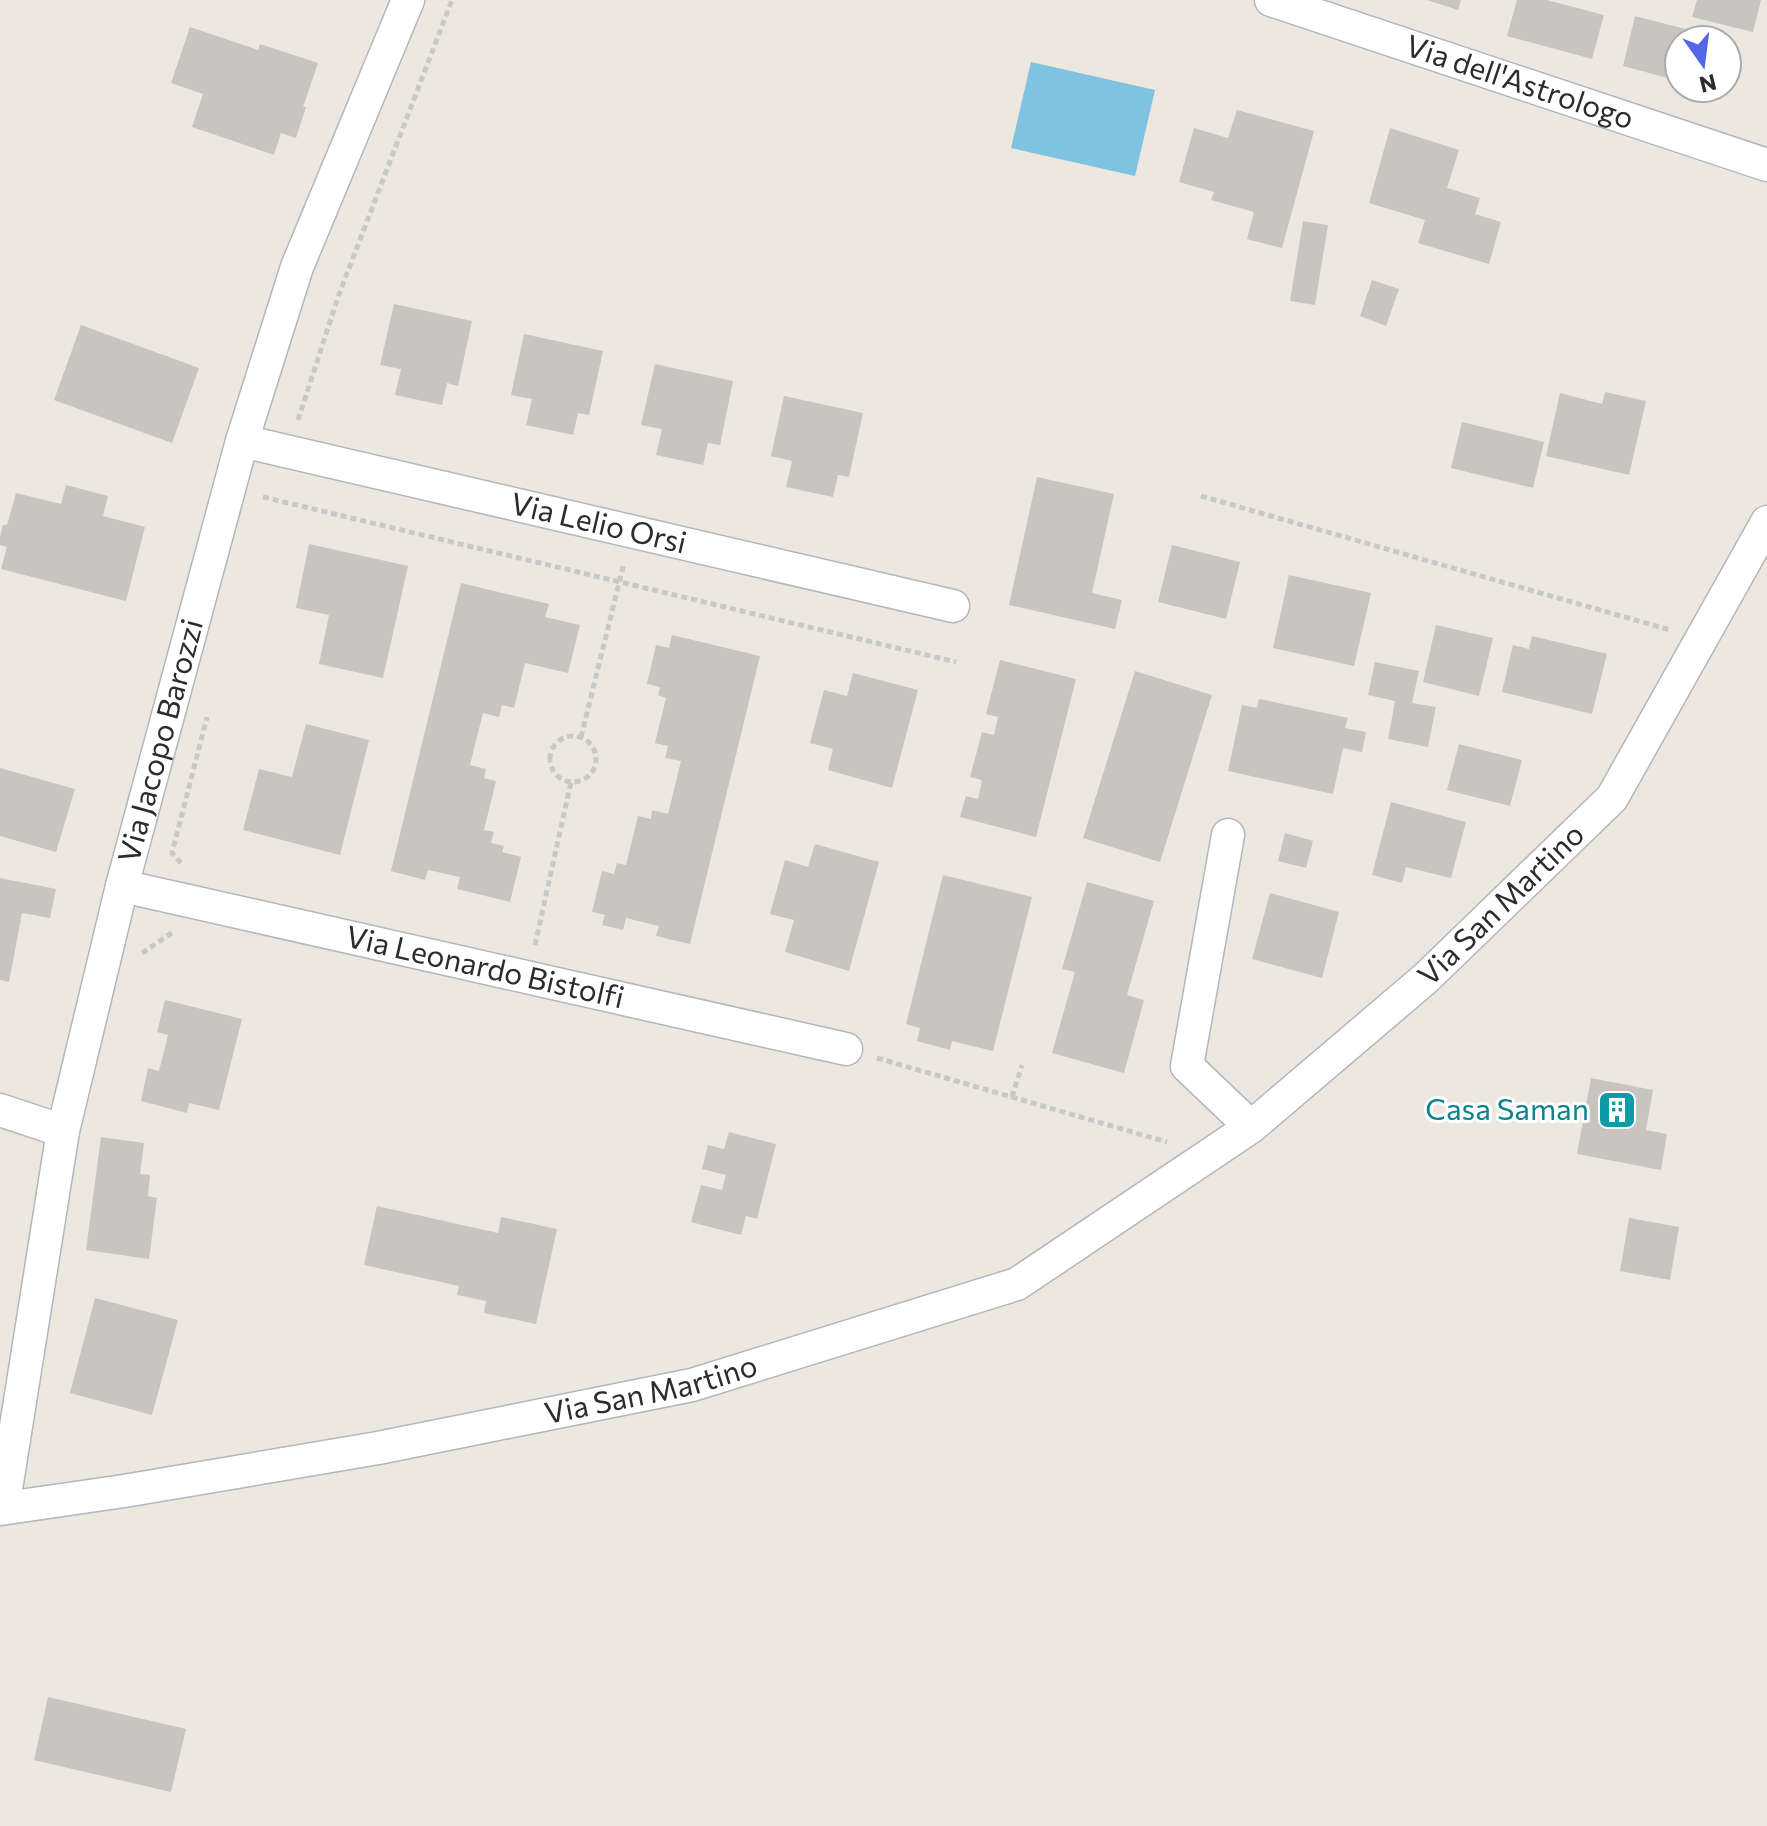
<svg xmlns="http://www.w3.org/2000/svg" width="1767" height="1826" viewBox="0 0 1767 1826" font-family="Commissioner,sans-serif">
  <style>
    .water { fill: #80c2e1 }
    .building { fill: #c8c4bf }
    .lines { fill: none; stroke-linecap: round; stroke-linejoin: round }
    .street-casing { stroke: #b4b5be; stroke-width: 35 }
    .path { stroke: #c8c8c8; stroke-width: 5; stroke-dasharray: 6 4; stroke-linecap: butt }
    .street { stroke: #fff; stroke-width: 32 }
    .labels { text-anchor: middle; stroke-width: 6; stroke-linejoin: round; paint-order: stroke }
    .street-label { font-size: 30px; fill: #2c2c2c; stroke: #fff }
    .culture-label { font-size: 30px; fill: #0d838f; stroke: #fff; text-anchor: end }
  </style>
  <rect width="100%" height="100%" fill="#ece8e0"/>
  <!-- water -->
  <path class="water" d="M1031,62l124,28 -20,86 -124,-28z"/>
  <!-- building -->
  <path class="building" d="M1427,0h34l-3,10z
    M1517,0h30l57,15 -12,44 -85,-23z
    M1697,0h64l-8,32 -61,-15z
    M1635,16l74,19 -1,5h-29v41l-56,-15z
    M190,27l68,23 2,-6 58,19 -15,44h3l-10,31 -15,-5 -7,22 -82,-28 11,-33 -32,-11z
    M1237,110l77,21 -32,117 -35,-9 7,-27 -43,-12 3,-8 -35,-10 15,-54 34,10z
    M1390,128l69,22 -12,38 33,10 -5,16 26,8 -12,42 -71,-21 7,-23 -56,-17z
    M1303,221l25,4 -13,80 -25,-4z
    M1372,280l27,9 -13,37 -26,-10z
    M394,304l78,17 -14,65 -11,-3 -5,22 -47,-10 6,-26 -21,-4z
    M81,325l118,43 -27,75 -118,-43z
    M524,334l79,17 -14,64 -11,-2 -5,22 -47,-10 6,-26 -21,-4z
    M655,364l78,17 -13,64 -12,-2 -5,22 -47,-10 6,-26 -21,-4z
    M1605,392l41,9 -17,74 -83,-19 14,-63 42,11z
    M784,396l79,17 -14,64 -11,-2 -5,22 -47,-10 6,-26 -21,-5z
    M1462,422l82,20 -11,46 -82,-20z
    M1037,477l77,17 -22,99 30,7 -7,29 -106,-24z
    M66,485l42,11 -5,20 42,11 -19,74 -125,-32 6,-22 -7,-2v-8l3,-12h4l9,-32 45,11z
    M309,544l99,22 -25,112 -64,-14 10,-49 -33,-7z
    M1172,545l68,17 -14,57 -68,-17z
    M1289,575l82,18 -17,73 -81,-18z
    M461,583l88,21 -4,13 35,8 -12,48 -43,-10 -11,45 -12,-3 -3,12 -16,-4 -13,52 16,4 -2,9 12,3 -12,49 10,2 -3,11 13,3 -2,6 19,5 -11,45 -53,-13 3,-12 -32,-7 -3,10 -34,-9z
    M1436,625l57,13 -14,58 -56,-14z
    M672,635l88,21 -70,288 -34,-8 3,-10 -33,-8 -3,12 -21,-5 3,-10 -13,-3 10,-41 12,3 3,-11 9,2 12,-49 13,3 1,-9 16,4 13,-53 -16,-3 3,-12 -13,-3 11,-45 -8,-3 2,-8 -13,-3 9,-39 13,3z
    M1532,636l75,18 -15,60 -90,-22 11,-47 16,4z
    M1000,660l76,19 -40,158 -76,-20 6,-21 12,3 4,-19 -12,-3 12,-45 12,3 4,-18 -12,-3z
    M1375,662l44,9 -7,32 24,4 -8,40 -40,-8 7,-38 -27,-6z
    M1135,671l77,24 -52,167 -77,-24z
    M853,673l65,17 -26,98 -64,-18 5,-21 -23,-6 14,-53 23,6z
    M1259,699l89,19 -3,10 21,4 -4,20 -19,-4 -10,46 -105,-23 14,-66 15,3z
    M306,724l63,16 -29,115 -97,-25 16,-61 33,8z
    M1459,744l63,16 -12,46 -63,-16z
    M0,768l75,21 -19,63 -56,-16z
    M1391,802l75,20 -15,56 -45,-11 -4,16 -30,-8z
    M1285,833l28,8 -7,27 -28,-7z
    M815,844l64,18 -30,109 -64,-19 9,-32 -24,-6 15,-54 23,7z
    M943,875l89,22 -39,154 -41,-10 -2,9 -33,-9 3,-13 -14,-4z
    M0,878l56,11 -6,29 -28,-5 -13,69 -9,-2z
    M1087,882l67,19 -27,94 17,5 -20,73 -72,-20 23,-81 -13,-3z
    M1270,893l69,19 -17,66 -70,-19z
    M165,1000l77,19 -23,91 -30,-7 -2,10 -46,-12 7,-33 11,3 9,-36 -11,-3z
    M1591,1078l62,12 -7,40 21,4 -6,36 -84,-16z
    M729,1132l47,12 -19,75 -11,-3 -5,19 -50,-13 10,-37 21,5 4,-15 -24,-6 6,-24 16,4z
    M101,1137l43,6 -4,31 10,1 -2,21 9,2 -8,61 -63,-9z
    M377,1206l121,27 3,-16 56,12 -21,95 -52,-11 2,-12 -29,-6 2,-9 -95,-21z
    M1629,1218l50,9 -9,53 -50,-9z
    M95,1298l83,22 -26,95 -82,-22z
    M48,1697l138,32 -15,63 -137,-32z"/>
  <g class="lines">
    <defs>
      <g id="street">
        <path id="s1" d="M1271,0l496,165"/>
        <path id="s2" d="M242,441l711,165"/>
        <path d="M1228,835l-41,231 64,61"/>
        <path id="s3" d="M122,886l724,163"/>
        <path d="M0,1110l63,21"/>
        <path id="s4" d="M3,1508l60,-377 59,-245 120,-445 55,-174 111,-267"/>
        <path id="s5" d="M0,1509l124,-18 254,-43 314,-63 325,-101 234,-157 175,-149 186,-180 155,-276"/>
      </g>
    </defs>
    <!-- street casing -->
    <use href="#street" class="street-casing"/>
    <!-- path -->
    <path class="path" d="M298,420l40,-123 114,-297
      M1201,496l469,134
      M263,497l693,165
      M550 759a23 23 0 1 1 46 0a23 23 0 1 1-46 0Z
      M581,737l43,-174
      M181,863l-9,-10 35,-136
      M535,945l36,-163
      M142,953l31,-21
      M877,1058l290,84
      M1012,1097l10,-32"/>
    <!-- street -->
    <use href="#street" class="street"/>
  </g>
  <!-- icons -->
  <defs>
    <symbol id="building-square" viewBox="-11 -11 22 22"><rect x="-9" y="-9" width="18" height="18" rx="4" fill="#0f9aa8" stroke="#fff"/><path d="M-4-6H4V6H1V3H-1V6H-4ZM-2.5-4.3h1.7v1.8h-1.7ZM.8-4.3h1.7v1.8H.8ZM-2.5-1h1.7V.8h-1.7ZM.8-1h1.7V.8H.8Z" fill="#fff"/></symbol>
  </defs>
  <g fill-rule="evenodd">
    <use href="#building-square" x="1595" y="1088" width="44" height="44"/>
  </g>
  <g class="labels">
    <!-- street labels -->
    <g class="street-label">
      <text dy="10" stroke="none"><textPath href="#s1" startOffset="262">Via dell'Astrologo</textPath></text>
      <text dy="10" stroke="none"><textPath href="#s2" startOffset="366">Via Lelio Orsi</textPath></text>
      <text dy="10" stroke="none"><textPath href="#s4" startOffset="784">Via Jacopo Barozzi</textPath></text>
      <text dy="10" stroke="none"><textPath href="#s5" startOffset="1660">Via San Martino</textPath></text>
      <text dy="10" stroke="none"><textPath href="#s3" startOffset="372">Via Leonardo Bistolfi</textPath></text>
      <text dy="10" stroke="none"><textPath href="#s5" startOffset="662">Via San Martino</textPath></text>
    </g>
    <!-- culture labels -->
    <g class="culture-label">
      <text x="1589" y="1120">Casa Saman</text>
    </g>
  </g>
  <!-- north arrow -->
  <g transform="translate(1703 64) rotate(166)"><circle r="38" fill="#ffffff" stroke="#ababab" stroke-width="2"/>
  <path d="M0-6L14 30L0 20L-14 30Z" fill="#5466e6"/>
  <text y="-12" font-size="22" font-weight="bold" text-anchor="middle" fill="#2c2c2c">N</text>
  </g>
</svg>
